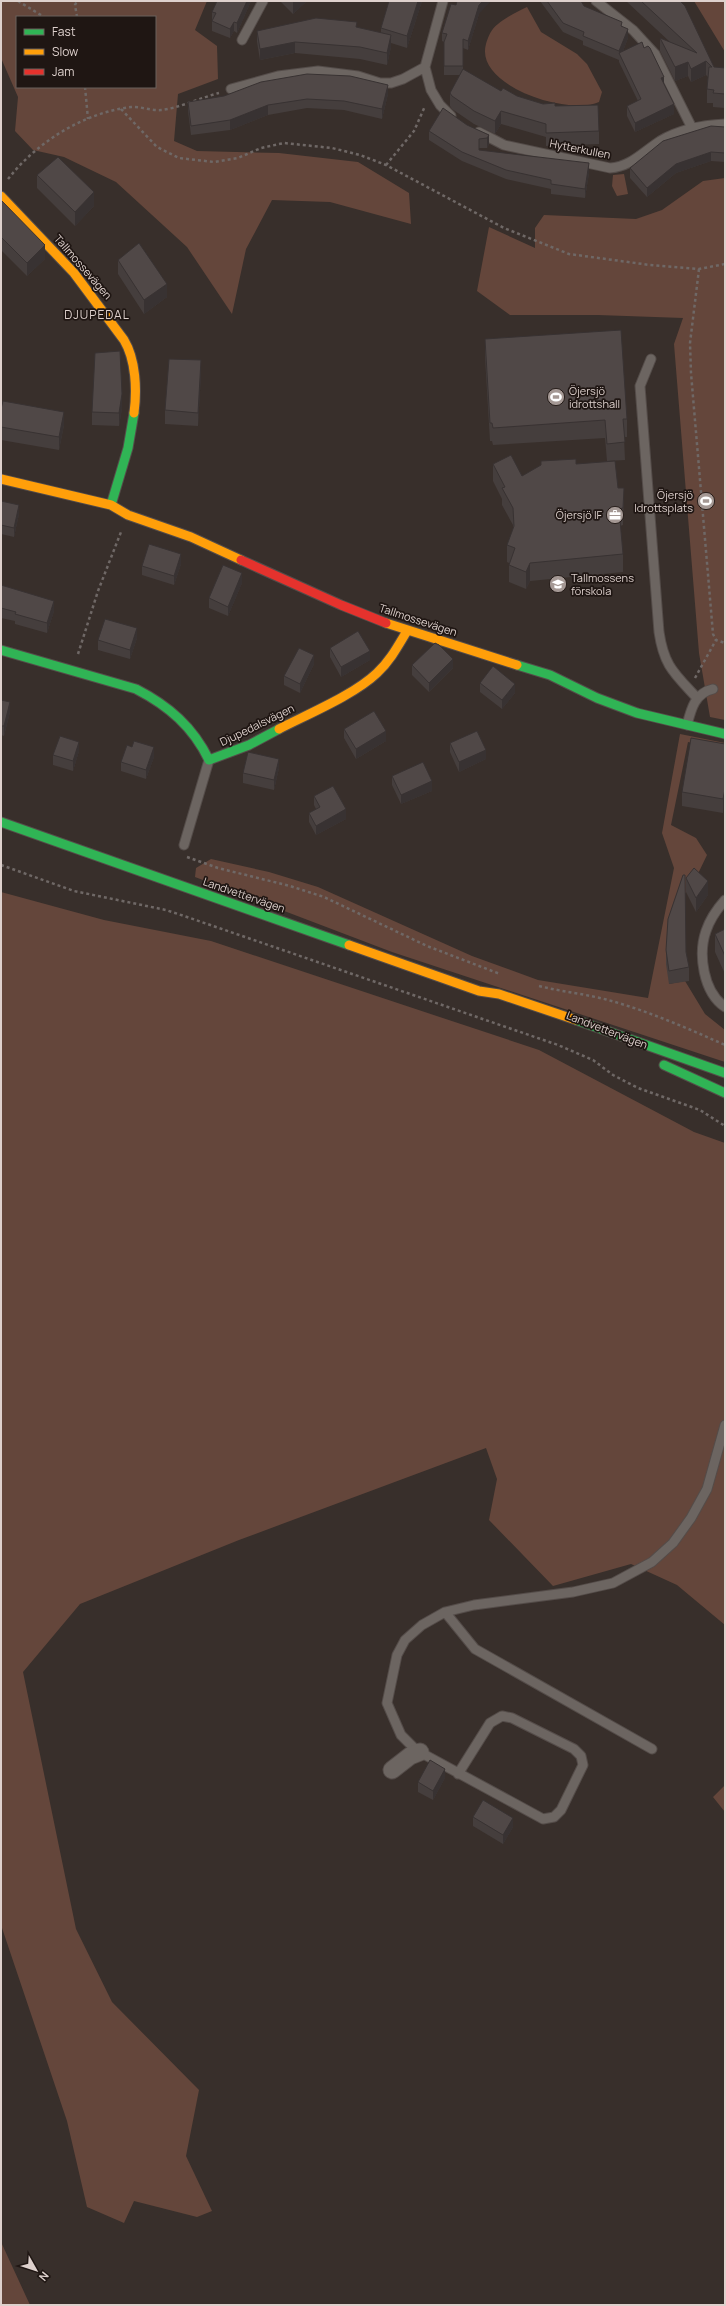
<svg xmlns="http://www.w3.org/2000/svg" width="726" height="2306" viewBox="0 0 726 2306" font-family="Manrope,sans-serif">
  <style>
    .green { fill: #64463b; fill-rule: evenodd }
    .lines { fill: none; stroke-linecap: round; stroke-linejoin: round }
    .lane-casing { stroke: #544c49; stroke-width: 11 }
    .street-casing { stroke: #544c49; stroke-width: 19 }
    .fast-casing { stroke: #544c49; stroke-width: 11 }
    .slow-casing { stroke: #544c49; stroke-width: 11 }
    .jam-casing { stroke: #544c49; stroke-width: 11 }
    .path { stroke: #6f6866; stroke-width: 2.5; stroke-dasharray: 3 3; stroke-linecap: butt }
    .lane { stroke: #6c6561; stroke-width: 9 }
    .street { stroke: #6c6561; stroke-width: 17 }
    .fast { stroke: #30b455; stroke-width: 9 }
    .slow { stroke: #ff9f0a; stroke-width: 9 }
    .jam { stroke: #e5322d; stroke-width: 9 }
    .wall { fill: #453e3d }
    .shaded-wall { fill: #383232 }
    .building { fill: #504847; stroke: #383232 }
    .labels { text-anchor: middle; stroke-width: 3.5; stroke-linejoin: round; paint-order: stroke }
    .street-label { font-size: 11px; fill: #ded1cd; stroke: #1f1613 }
    .poi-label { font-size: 11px; fill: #ded1cd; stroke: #1f1613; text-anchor: start }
    .neighbourhood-label { font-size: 12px; letter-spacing: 1px; fill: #ded1cd; stroke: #1f1613 }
  </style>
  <rect width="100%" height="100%" fill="#382f2b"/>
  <!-- green -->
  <path class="green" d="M1,1h206l-12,29 22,16 1,33 -40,15 -4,47 23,10 82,2 79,9 51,31 2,31 -81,-22 -58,-2 -26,49 -14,65 -45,-67 -71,-65 -52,-25 -31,-7 -18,-19 3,-34 -17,-39zM17,17h138v70h-138z
    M694,1h31v51z
    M527,7l14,25 36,22 10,10 15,28 -3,10c-30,14 -125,-16 -113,-58 2,-7 5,-15 12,-20 8,-7 19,-12 29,-17z
    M624,174l4,20 -11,2 -5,-10 1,-11z
    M725,178v542l-15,-3 -11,-64 -25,-309 9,-26 -85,-3h-88l-33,-24 12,-64 46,21v-20l9,-13 92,4 26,-9 41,-29z
    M680,734l45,9v8l-37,-9 -17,83 25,13 11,17 -13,27 -11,14 -14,88 16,-3 20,33 20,16v32l-333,-110 -197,-75 1,-9 15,-9 58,13 49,15 154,69 66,24 110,18 26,-130 -12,-35z
    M1,892l103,28 107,21 328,109 155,82 31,11v482l-48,-40 -46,-21 -78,22 -64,-66 8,-41 -11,-31 -247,92 -159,64 -57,68 53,257 36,73 87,88 -13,66 26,55 -15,6 -63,-16 -10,22 -37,-16 -20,-86 -66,-196z
    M725,1785v27l-12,-15z
    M1,2242l29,63h-29z"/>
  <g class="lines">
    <defs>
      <path id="lane" d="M443,1l-18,66 6,23 9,15 11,11
        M596,1l37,29 22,24 37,74
        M242,40l21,-39
        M231,89l47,-13 40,-5 40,5 22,7h11l12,-4 22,-12
        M479,132l25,13 106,23c20,-1 33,-16 50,-27 20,-12 43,-16 65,-17
        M651,359l-11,27 19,246c5,34 15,41 38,66
        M687,725c4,-16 8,-32 26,-36
        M184,845l25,-85
        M725,900c-8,9 -15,19 -19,31 -8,23 -3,61 19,76
        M445,1612l30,37 177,100
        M458,1774l32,-51 12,-7 10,2 62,31 7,7 2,9 -22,45 -7,7 -11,2 -127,-69 -15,-15 -14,-32 10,-48 8,-15 17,-15 23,-13 29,-7 99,-13 40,-9 39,-21 21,-19 18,-25 16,-29 18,-64"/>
      <path id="street" d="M392,1770l18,-14 10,-4"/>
      <path id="fast" d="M111,505l17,-57 6,-35
        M1,650l135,39c33,17 57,38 73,71l40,-15 30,-16
        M517,665l33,10 47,23 40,15 88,21
        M1,822l348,123
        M576,1020l149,53
        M664,1065l61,28"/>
      <path id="slow" d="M1,196l73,77 50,67c12,20 13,50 10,73
        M1,479l110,26 17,10 63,22 50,23
        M386,623l131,42
        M279,729c29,-15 75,-34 98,-56 13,-12 21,-27 30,-42
        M349,945l130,46 20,3 77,26"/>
      <path id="jam" d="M241,560l100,45 45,18"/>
    </defs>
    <!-- lane casing -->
    <use href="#lane" class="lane-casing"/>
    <!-- street casing -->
    <use href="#street" class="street-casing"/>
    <!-- fast casing -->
    <use href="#fast" class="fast-casing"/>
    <!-- slow casing -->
    <use href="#slow" class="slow-casing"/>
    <!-- jam casing -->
    <use href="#jam" class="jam-casing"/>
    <!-- path -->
    <path class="path" d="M18,1l26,16
      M77,17l-2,-12 2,-4
      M85,87l3,32
      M121,109l36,38 22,11 35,4 24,-4 23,-10 23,-5 48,5 28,7 26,10 118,63 65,26 81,11 49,4 26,-5
      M386,165l28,-34 11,-25
      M8,179c29,-37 75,-66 123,-72 9,-1 20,4 30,3 15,-1 42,-13 58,-17
      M699,269l-9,74 1,30 22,261 3,6 9,3
      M78,654l20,-63 23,-59
      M695,678l21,-38
      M187,857l31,11 72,18 34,11 103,49 73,28
      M1,865l73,26 92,19 24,8 368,127 35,15 20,15 25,13 62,22 25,16
      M539,986c24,6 47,8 69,14 40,11 79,28 117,45"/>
    <!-- lane -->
    <use href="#lane" class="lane"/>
    <!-- street -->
    <use href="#street" class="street"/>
    <!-- fast -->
    <use href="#fast" class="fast"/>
    <!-- slow -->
    <use href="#slow" class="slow"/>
    <!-- jam -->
    <use href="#jam" class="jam"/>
  </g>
  <!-- wall -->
  <path class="wall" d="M217,1h34l-14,32 -3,-2 -4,7 -18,-7v-19z
    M280,1h27l-14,13z
    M389,1h33l-15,47 -16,-5v4l-4,18 -27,-6 -65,-6 -35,7 -3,-18v-11l100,-4 24,6v-5z
    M540,1h41l3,5 38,20 6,12 -5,13 21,-3 20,36 10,30 -39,18 -8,-16v-10l11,-5 -19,-39v-3v1l-36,-15v-4l-20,-9z
    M626,1h54l34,66 11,1v40l-12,-1v-4h-6v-14l1,-12 -2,-2 -15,7 -3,-6 -13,5 -15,-30v-13l10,4z
    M479,14l-11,36 -5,-2v22l38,21 42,13 12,2 44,25v13l-53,2v-9l-45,-13 -6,10 -21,-10 -22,-15 -2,-3v-13l10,-18h-16v-33l-2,-1v-8z
    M388,94l-6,25 -38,-9 -37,-2 -39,7 -38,15 -39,5 -3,-24v-9z
    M467,125l22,10v9l-2,4h-8v2l110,23 -4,25 -34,-4v-5l-45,-10 -44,-18 -33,-21v-9z
    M725,127v35l-14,-1 -35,12 -29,24 -17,-19v-10z
    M37,175l57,31 -19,20 -38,-38z
    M1,200l44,59 -18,17 -26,-26z
    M118,260l49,37 -23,17 -26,-40z
    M485,339l142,80v18h-3l1,23 -18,1 -2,-23 -112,7 -1,-4h-2l-5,-84z
    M201,373l-3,53 -33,-2v-14z
    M122,408l-3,18 -27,-1v-13z
    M1,409l63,16 -5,25 -58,-10z
    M493,464l29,12 54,-12 42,24h6l-1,37 -3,1 3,28v18l-93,9 -4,8 -17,-7v-19l-2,-1v-17l6,-16v-4l-11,-20v-6l-9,-18z
    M1,501l18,13 -5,23 -13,-3z
    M181,564l-7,21 -32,-10v-9z
    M242,583l-14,33 -19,-8v-10z
    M1,585l53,26 -7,22 -32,-9v-3l-14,-3z
    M137,638l-7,21 -32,-9v-10z
    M330,648l40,12 -29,17 -11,-20z
    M314,664l-14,29 -16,-8v-9z
    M412,665l41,3 -24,24 -17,-17z
    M480,683l35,10 -13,16 -22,-17z
    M1,700l9,12 -6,24 -3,-1z
    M344,729l42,12 -30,18 -12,-21z
    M450,743l36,16 -27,13 -9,-20z
    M725,744l-2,69 -41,-7v-14z
    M79,751l-6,20 -20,-6v-10z
    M154,757l-8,22 -25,-8v-9z
    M279,768l-5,22 -31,-7v-10z
    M392,776l40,15 -31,13 -9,-19z
    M314,796l32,23 -30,16 -7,-13v-9l7,-4 -2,-4z
    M686,878l22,17 -12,17 -10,-20z
    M725,929v45l-10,-22v-18z
    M666,950l20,2 3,15v14l-20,3 -3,-20z
    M445,1778l-12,22 -15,-8v-10z
    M473,1817l40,10 -10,17 -30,-18z"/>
  <!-- shaded-wall -->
  <path class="shaded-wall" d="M247,1h4l-14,32v-10z
    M294,1h13l-14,13v-12z
    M418,1h4l-15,47v-12z
    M483,1h8l-12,13 -11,36v-9l11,-36z
    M234,22v9l-4,7v-9z
    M628,29v9l-7,18 -2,-3v7v-9z
    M391,35v12l-4,18v-12z
    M295,42v11l-35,7v-11z
    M706,61v14l-15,7v-13z
    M688,62v14l-13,5v-14z
    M664,77v9l-3,-8z
    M388,85v9l-6,25v-10z
    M674,104v10l-39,18v-9z
    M268,105v10l-38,15v-10z
    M501,111v13l-6,10v-13z
    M489,135v9l-2,4v-10z
    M711,152v9l-35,12 -29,24v-9l29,-24z
    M589,163v10l-4,25v-9z
    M94,192v14l-19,20v-14z
    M45,245v14l-18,17v-13z
    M167,284v13l-23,17v-14z
    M201,360v13l-3,53v-13z
    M122,394v14l-3,18v-13z
    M64,412v13l-5,25v-13z
    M19,505v9l-5,23v-9z
    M181,554v10l-7,21v-9z
    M530,563v18l-4,8v-17z
    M242,573v10l-14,33v-9z
    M54,601v10l-7,22v-10z
    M137,628v10l-7,21v-9z
    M370,651v9l-29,17v-10z
    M314,655v9l-14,29v-9z
    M453,659v9l-24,24v-9z
    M515,684v9l-13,16v-9z
    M10,702v10l-6,24v-10z
    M386,731v10l-30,18v-10z
    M79,742v9l-6,20v-10z
    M154,747v10l-8,22v-9z
    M486,750v9l-27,13v-10z
    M279,759v9l-5,22v-10z
    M432,781v10l-31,13v-9z
    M725,789v14l-2,10v-14z
    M346,809v10l-30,16v-9z
    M708,881v14l-12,17v-14z
    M445,1769v9l-12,22v-9z
    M513,1818v9l-10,17v-9z"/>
  <!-- building -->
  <path class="building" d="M217,1h30l-10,22 -3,-1 -4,7 -18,-8 4,-8 -4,-1z
    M389,1h29l-11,35 -26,-8z
    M457,1h26l-4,4 -11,36 -5,-2v27h-19v-24l3,-8 -5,-1 9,-29 5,1z
    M547,1h34l3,5 38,16 -1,4 7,3 -9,22 -36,-15 1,-4 -21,-9z
    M641,1h39l5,5 29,61 11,1v26l-12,-1 1,-3 -7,-1 2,-22h3l-6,-6 -15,8 -3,-7 -13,5 -15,-29 37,15z
    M316,18l41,4 -1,5 35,8 -4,18 -27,-6 -65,-5 -35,7 -3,-18z
    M642,42l2,6 4,-2 2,2 14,29 -3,1 13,26 -39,19 -8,-17 14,-7 -22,-46z
    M463,69l38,22 2,-3 14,8 26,8 12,-1v3l43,-1 1,26 -53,2v-9l-45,-13 -6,10 -21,-10 -22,-15 -2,-3z
    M307,74l43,2 38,9 -6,24 -38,-8 -37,-2 -39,6 -38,15 -39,6 -3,-24 36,-6 37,-14z
    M443,108l24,17 22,10 -2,3 -8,1v11l110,13 -4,26 -34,-5v-4l-45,-10 -44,-18 -33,-21z
    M711,126l14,1v26l-14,-1 -35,12 -29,24 -17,-20 33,-27z
    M58,157l36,35 -19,20 -38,-37z
    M1,200l44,45 -18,18 -26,-26z
    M139,243l28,41 -23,16 -26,-40z
    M621,330l6,89h-4l2,23 -18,2 -2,-24 -112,8 -1,-5h-2l-5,-84z
    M120,351l2,43 -3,19 -27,-1 3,-59z
    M169,359l32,1 -3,53 -33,-3z
    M3,401l61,11 -5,25 -58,-10v-18z
    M511,455l11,21 19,-11v-4l35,-2v5l39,-3 3,27h6l-1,20 -4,1 4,45 -93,9 -4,9 -17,-7 6,-17 -8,-3 7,-19 -1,-18 -11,-20 3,-1 -12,-23z
    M1,501l18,4 -5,23 -13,-3z
    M149,544l32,10 -7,22 -32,-10z
    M223,565l19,8 -14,34 -19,-9z
    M1,585l53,16 -7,22 -32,-9 1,-2 -15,-4z
    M105,619l32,9 -7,22 -32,-10z
    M358,631l12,20 -29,16 -11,-19z
    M435,643l4,2 14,14 -24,24 -17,-18z
    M299,648l15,7 -14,29 -16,-8z
    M493,666l22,18 -13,16 -22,-17z
    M1,700l9,2 -6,24h-3z
    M374,711l12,20 -30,18 -12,-20z
    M477,731l9,19 -27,12 -9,-19z
    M60,736l19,6 -6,19 -20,-6z
    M691,738l34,6v45l-2,10 -41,-7z
    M134,741l20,6 -8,23 -25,-8 6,-17 5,2z
    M248,752l31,7 -5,21 -31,-7z
    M423,762l9,19 -31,14 -9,-19z
    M333,786l13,23 -30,17 -7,-13 11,-6 -6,-11z
    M694,868l14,13 -12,17 -10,-20z
    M683,875h2l1,77 3,15 -20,4 -3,-21 2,-31z
    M725,929v27l-10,-22z
    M430,1760l15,9 -12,22 -15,-9z
    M483,1800l30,18 -10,17 -30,-18z"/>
  <!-- icons -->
  <defs>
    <symbol id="stadium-disc" viewBox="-11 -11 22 22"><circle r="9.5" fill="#a49894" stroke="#1f1613"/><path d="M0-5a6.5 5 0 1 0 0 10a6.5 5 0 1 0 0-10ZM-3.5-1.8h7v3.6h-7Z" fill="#fff"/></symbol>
    <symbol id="office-disc" viewBox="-11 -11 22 22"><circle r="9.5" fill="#a49894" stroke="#1f1613"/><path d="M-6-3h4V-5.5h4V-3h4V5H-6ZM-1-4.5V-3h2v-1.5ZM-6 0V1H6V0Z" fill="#fff"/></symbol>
    <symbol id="school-disc" viewBox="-11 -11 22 22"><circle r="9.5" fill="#a49894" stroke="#1f1613"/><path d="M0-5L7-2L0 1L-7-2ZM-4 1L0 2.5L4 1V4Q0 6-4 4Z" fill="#fff"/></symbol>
  </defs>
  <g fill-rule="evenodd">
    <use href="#stadium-disc" x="546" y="387" width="20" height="20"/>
    <use href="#stadium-disc" x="696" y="491" width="20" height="20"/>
    <use href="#office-disc" x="605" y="505" width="20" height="20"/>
    <use href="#school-disc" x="548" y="574" width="20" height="20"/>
  </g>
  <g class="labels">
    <!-- street labels -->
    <g class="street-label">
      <text transform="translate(580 149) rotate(11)" y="4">Hytterkullen</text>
      <text transform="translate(83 267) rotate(49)" y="4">Tallmossevägen</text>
      <text transform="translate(418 620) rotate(18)" y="4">Tallmossevägen</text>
      <text transform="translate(257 725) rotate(-26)" y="4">Djupedalsvägen</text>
      <text transform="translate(244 895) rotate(19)" y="4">Landvettervägen</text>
      <text transform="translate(607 1030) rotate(21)" y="4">Landvettervägen</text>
    </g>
    <!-- poi labels -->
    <g class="poi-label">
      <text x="569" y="395">Öjersjö<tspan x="569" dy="13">idrottshall</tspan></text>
      <text x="693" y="499" text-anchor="end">Öjersjö<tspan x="693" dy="13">Idrottsplats</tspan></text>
      <text x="602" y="519" text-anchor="end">Öjersjö IF</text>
      <text x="571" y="582">Tallmossens<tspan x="571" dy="13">förskola</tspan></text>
    </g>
    <!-- neighbourhood labels -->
    <g class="neighbourhood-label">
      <text x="97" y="319">DJUPEDAL</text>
    </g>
  </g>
  <!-- border -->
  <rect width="726" height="2306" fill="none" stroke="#ded1cd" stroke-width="4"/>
  <!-- legend -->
  <rect x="16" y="16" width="140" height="72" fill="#1f1613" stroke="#6b615d"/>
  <rect x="24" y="29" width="20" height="6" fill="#30b455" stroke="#6b615d"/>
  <text x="52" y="36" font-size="12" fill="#ded1cd">Fast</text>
  <rect x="24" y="49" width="20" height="6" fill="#ff9f0a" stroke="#6b615d"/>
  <text x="52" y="56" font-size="12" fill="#ded1cd">Slow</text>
  <rect x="24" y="69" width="20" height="6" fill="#e5322d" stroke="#6b615d"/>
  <text x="52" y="76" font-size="12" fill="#ded1cd">Jam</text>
  <!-- north arrow -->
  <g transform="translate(36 2270) rotate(129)" stroke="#1f1613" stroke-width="3" paint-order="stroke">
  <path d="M0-3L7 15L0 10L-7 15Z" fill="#ded1cd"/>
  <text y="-6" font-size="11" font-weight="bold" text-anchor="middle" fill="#ded1cd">N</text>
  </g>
</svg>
